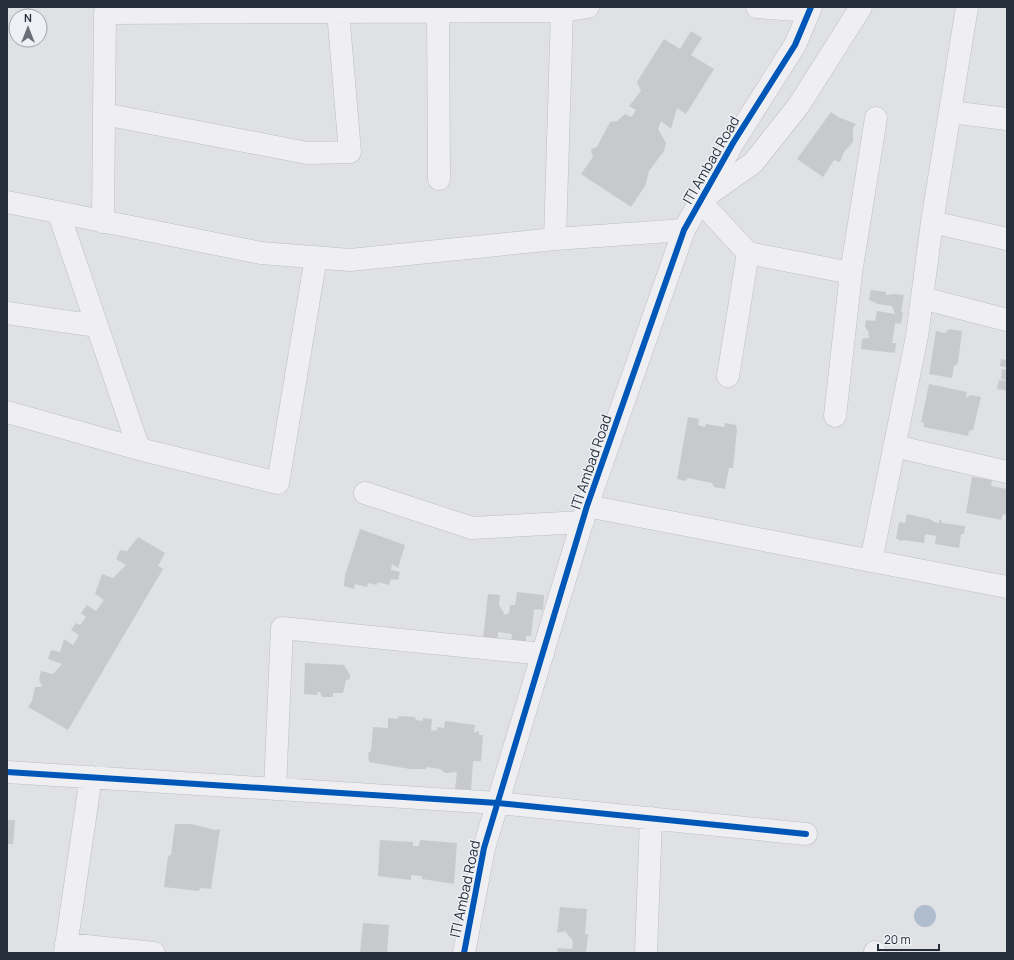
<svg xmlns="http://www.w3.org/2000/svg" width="1014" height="960" viewBox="0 0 1014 960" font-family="Manrope,sans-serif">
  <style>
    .water { fill: #afbdce }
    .building { fill: #c8c9cc }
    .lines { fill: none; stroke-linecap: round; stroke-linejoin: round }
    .minor-casing { stroke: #bdbfc2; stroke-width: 23 }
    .tertiary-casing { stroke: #bdbfc2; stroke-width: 23 }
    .minor { stroke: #efeff1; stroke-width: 22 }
    .tertiary { stroke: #efeff1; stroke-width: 22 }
    .cycleway-casing { stroke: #edf0f4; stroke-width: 8 }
    .cycleway { stroke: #0057b8; stroke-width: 6 }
    .labels { text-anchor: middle; stroke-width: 3; stroke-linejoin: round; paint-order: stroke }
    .street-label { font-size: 14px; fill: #282f3c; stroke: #edf0f4 }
  </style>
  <rect width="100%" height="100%" fill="#dfe1e4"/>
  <!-- water -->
  <path class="water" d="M914 916a11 11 0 1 1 22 0a11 11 0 1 1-22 0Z"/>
  <!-- building -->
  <path class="building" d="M691,31l11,7 -11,17 23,14 -28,45 -9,-6 -6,21 -10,-8 -3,8 8,14 -2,8 -15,20 -4,15 -14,21 -50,-33 12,-17 -2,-8 6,-2 13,-25 7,-1 8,-7 7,3 4,-7 -7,-4 12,-15 -4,-9 27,-43 16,10z
    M831,112l7,5 18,7 -3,3v15l-9,10 -4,10 -6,-2 -11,17 -26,-18z
    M871,290l15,2v3l8,-1 10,1 -3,16 2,1 -2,12 -6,-1 -3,20h4l-1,10 -34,-4 1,-10 7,-1 -1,-7 -3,-4 1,-7 9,1 2,-10 18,3 -3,-8 -14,-2 -9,-4z
    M949,329l13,2 -4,32 -4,3 -2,12 -23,-4 7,-43 9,2z
    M1001,359l6,1v7l-7,-1z
    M1002,369l5,1v10l-6,-1z
    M999,380l8,1v10l-10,-2z
    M929,384l38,8 -1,6 5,-3 10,2 -8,33 -4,1 -1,5 -44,-9v-4l-3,-1z
    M688,417l11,2 -1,6 7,2 1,-3 18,3 1,-4 11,2 1,4 -4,39h-4l-4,21 -11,-2 -2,-4 -25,-5 -1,3 -9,-2z
    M972,477l20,3 -1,6 16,3v26l-4,-1 -2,6 -35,-7z
    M907,514l23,5 4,3 5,1v-3l3,1v2l23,3 -1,8h-3l-2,14 -24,-4 1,-8 -11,-2 -1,9 -20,-3 -3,1 -5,-3 3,-16 6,1z
    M360,529l45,16 -7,23 -6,-4 -1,6 9,2 -2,8 -7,-1 -2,6 -11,-3 -1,3 -9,-2 -1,4 -12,-3 -1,5 -10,-3 1,-11z
    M138,537l27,16 -7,13 5,3 -95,161 -40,-23 4,-6 3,-14h7l-3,-8 2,-8 12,3 9,-10 -14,-5 3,-9 9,2 4,-13 9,6 6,-10 -8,-5 5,-7 4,2 6,-8 -5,-4 6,-8 9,6 8,-11 -9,-6 7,-20 11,4 13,-13 -10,-6 4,-9 7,1z
    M517,592l27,3 -1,15 -9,-1 -3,27h-5v8l-15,-1 1,-9 -14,-2 -1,9 -14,-2 5,-45 12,1 -1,10 6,10 4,-2 1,-8h5z
    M305,663l39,2 6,10v4l-4,1 -3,13h-10v4h-11l-2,-5h-3v3l-13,-1z
    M399,716l16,1 1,3 7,1v-3l9,1 -1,12 6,-1v-3l7,1 1,-7 30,4 -1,8 5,-2v4h4l-2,26h-8l-2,29 -16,-1 2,-17 -12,1 -5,-4 -13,-2 -1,2h-16l-41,-7 -1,-9 3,-2 2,-24 15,1v-10l9,1z
    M7,820h8l-2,24h-6z
    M175,824h16l24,6 5,-1 -9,60 -10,-1 -3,3 -34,-4 4,-31 3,-1z
    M380,840l33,2v4h6l1,-6 37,3 -3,41 -32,-5v-3l-11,-1v5l-33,-4z
    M560,907l27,2 -2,25h3l-2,19h-29l1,-5 14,1 1,-8 -8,-10 -8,2z
    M363,923l26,2 -2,28h-27z"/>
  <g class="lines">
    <defs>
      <path id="minor" d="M757,7l52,4
        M438,11l1,168
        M950,112l57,7
        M104,114l203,39 43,-1 -12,-140
        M702,199l51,-36 46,-58 62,-98
        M700,201l48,52 -20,123
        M7,202l254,51 89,7 205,-21 129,-9
        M59,214l80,235
        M103,222l2,-209 457,-2 26,-4
        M932,222l75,17
        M555,239l7,-228
        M748,253l103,20
        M922,298l85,22
        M7,313l90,13
        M7,412l132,37 139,34 38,-226
        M835,416l16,-143 25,-155
        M894,446l113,26
        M365,493l107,35 111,-6
        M587,506l420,81
        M871,561l46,-225 15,-114 35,-215
        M7,772l491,31 308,31
        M275,789l7,-161 261,26
        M66,944l88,9
        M65,953l26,-176
        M646,953l5,-135
        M875,953v-1"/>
      <path id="tertiary" d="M464,953l20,-105 103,-342 97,-276 49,-87 62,-98 16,-38"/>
    </defs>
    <!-- minor casing -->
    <use href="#minor" class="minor-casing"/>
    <!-- tertiary casing -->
    <use href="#tertiary" class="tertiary-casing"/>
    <!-- minor -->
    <use href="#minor" class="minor"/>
    <!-- tertiary -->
    <use href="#tertiary" class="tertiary"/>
    <defs>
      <path id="cycleway" d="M7,772l491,31 308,31
        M464,953l20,-105 103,-342 97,-276 49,-87 62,-98 16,-38"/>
    </defs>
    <!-- cycleway casing -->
    <use href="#cycleway" class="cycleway-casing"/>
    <!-- cycleway -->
    <use href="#cycleway" class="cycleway"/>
  </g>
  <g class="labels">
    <!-- street labels -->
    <g class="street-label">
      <text transform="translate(711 160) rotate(-60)" y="5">ITI Ambad Road</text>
      <text transform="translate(591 462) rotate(-71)" y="5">ITI Ambad Road</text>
      <text transform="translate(465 889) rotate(-78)" y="5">ITI Ambad Road</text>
    </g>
  </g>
  <!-- border -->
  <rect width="1014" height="960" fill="none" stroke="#282f3c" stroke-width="16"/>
  <!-- north arrow -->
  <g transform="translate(28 28)"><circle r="19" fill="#edf0f4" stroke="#9ea3aa"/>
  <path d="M0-3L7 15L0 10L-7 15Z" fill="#686d77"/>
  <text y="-6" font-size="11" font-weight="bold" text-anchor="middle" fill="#282f3c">N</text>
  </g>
  <!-- scale -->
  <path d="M878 944v6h61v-6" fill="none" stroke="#282f3c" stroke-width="2"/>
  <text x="884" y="944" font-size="12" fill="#282f3c" stroke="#edf0f4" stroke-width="3" paint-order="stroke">20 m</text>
</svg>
